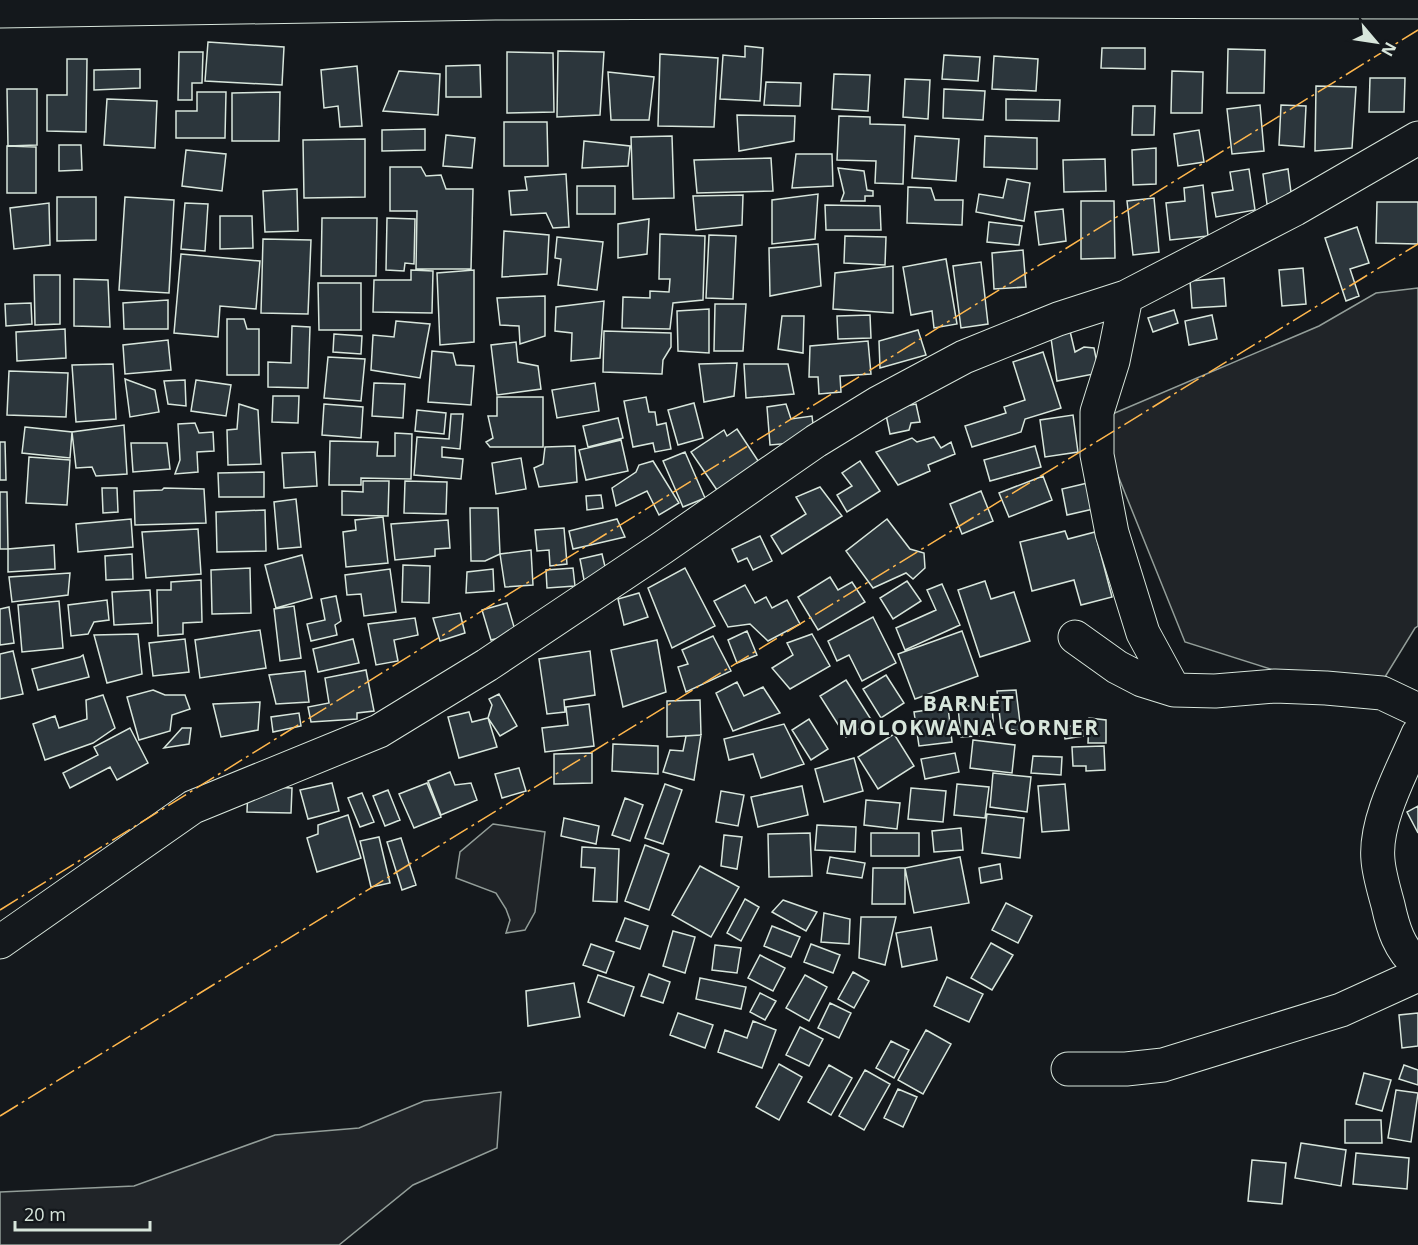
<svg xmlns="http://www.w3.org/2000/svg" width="1418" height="1245" viewBox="0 0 1418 1245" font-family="'Open Sans',sans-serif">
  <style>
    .green { fill: #202428; stroke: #939e99; stroke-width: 1.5 }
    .building { fill: #2c363c; stroke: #d8e6dc; stroke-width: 1.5 }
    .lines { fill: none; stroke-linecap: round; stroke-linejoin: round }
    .minor-casing { stroke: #d8e6dc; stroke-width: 35 }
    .secondary-casing { stroke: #d8e6dc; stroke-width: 35 }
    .minor { stroke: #14181c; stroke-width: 33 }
    .secondary { stroke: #14181c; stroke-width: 33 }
    .power { stroke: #ffb74d; stroke-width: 1.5; stroke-dasharray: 21 4.5 3 4.5; stroke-linecap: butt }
    .labels { text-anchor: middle; stroke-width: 4.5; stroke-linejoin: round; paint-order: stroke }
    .district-label { font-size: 21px; font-weight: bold; letter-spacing: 1.5px; fill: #d8e6dc; stroke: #14181c }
  </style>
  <rect width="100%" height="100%" fill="#14181c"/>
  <!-- green -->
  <path class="green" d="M1418,288v338l-3,2 -30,49 -99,-3 -101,-32 -89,-221 223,-95 57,-33z
    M493,824l52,8 -10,80 -10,18 -19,3 4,-13 -4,-11 -10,-16 -40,-15 4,-26z
    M501,1092l-4,56 -84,37 -74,60h-339v-53l134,-6 141,-51 84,-7 65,-27z"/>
  <!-- building -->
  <path class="building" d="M208,42l76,5 -2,38 -77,-4z
    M745,46l18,2 -3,53 -40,-2 3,-44 22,2z
    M1102,48h43v21l-44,-1z
    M1228,49l37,1 -1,43h-37z
    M558,51l46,1 -4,63 -43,2z
    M179,52h24l-1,31h-10v17h-14z
    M507,52l46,1 1,59 -47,1z
    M660,54l58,4 -4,69 -56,-1z
    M944,55l36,2 -2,24 -36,-2z
    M994,56l44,3 -2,32 -44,-2z
    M67,59h20l-1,73 -39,-1v-36h20z
    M480,65l1,32h-35v-31z
    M357,66l5,60 -22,1 -2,-21 -14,2 -3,-38z
    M140,69v19l-46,2v-20z
    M399,71l41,3 -2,41 -55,-4z
    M1172,71l31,1 -1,41h-31z
    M608,72l46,5 -5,43h-38z
    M834,74l36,1 -2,36 -36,-2z
    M1370,78h35l-1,34h-35z
    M905,79l25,1 -2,39 -25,-2z
    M766,82l35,1 -1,23 -36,-1z
    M1316,86l40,1 -4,61 -37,3z
    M7,89h30v56l-29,1z
    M944,89l41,2 -2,29 -40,-2z
    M197,92h29l-1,46h-49v-27h21z
    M280,92l-1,49h-47v-48z
    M107,99l50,2 -2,47 -51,-3z
    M1006,99l54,1 -1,21 -53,-1z
    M1260,105l4,46 -32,3 -5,-45z
    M1281,105l25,1 -2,41 -25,-2z
    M1133,106h22l-1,29h-22z
    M737,115l58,1 -1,25 -55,10z
    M839,116l31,1v7l35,1 -2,59 -28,-1 1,-22 -39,-1z
    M504,122h43l1,44h-44z
    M425,129v21l-43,1v-21z
    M1199,130l5,32 -26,4 -4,-32z
    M446,135l29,3 -3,30 -29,-2z
    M672,136l2,62 -41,1 -2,-62z
    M915,136l44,3 -3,42 -44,-3z
    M985,136l52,2v31l-53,-2z
    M365,139v58l-61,1 -1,-58z
    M584,141l46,5 -2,20 -46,2z
    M59,145h22l1,25 -23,1z
    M7,146l29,1v46h-29z
    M1156,148v36l-23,1 -1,-35z
    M186,150l40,4 -4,37 -40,-5z
    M796,154h36l1,32 -41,2z
    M771,158l2,33 -76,2 -3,-33z
    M1105,159l1,32 -42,1 -1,-32z
    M390,167h31l5,9 15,-1 5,14h27l-2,80h-55l1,-58h-27z
    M838,168l26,3 3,19 6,1v5h-8v5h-24l3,-8z
    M1249,169l6,41 -39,7 -4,-24 21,-3 -3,-18z
    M1288,169l4,31 -25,4 -4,-30z
    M566,174l3,53 -16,1 -7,-15 -35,2 -2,-24 18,-1 -2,-13z
    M1007,179l23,4 -6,38 -48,-9 3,-18 24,4z
    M1203,185l5,51 -38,4 -4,-37 19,-2 -1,-13z
    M577,186h38v28h-38z
    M908,187l23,1 4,12h28l-1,25 -55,-2z
    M297,189l1,42 -33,1 -2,-41z
    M818,194l-3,45 -43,5v-44z
    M743,195l-1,30 -46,5 -3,-34z
    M57,197h39v43l-39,1z
    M125,197l49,3 -5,93 -50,-3z
    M1154,198l5,54 -26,3 -6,-54z
    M1081,201h33l1,57 -34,1z
    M1377,202h41v42l-42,-1z
    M49,203l1,42 -36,4 -4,-41z
    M185,203l23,1 -3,47 -24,-2z
    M825,205l55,1 1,24h-55z
    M1063,209l3,32 -27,4 -4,-33z
    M220,216h32l1,32 -33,1z
    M322,218h55l-1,58h-55z
    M387,218l28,1 -1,45 -9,-1 -1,8 -18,-1z
    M649,219l-2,35 -29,4v-34z
    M989,222l33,4 -3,19 -32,-3z
    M1357,227l12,36 -19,6 9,27 -13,5 -21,-63z
    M504,231l45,4 -2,39 -45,3z
    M660,234l45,2 -2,64 -30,3 -3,26 -48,-1 1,-31 27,1v-7l19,1 1,-13h-11z
    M709,235l27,1 -3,63 -27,-1z
    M845,236l41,1 -1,28 -41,-2z
    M557,237l46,5 -6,48 -39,-5 3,-26 -6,-1z
    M263,239l48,1 -3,74 -47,-1z
    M818,244l3,42 -51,10 -1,-48z
    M1023,250l3,37 -32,2 -2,-36z
    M181,254l79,7 -4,48 -36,-3 -2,31 -44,-4z
    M946,259l11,65 -23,4 -2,-17 -21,4 -8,-48z
    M981,262l7,62 -27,4 -8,-62z
    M893,266v47l-60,-4 2,-36z
    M1303,268l3,36 -24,2 -3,-36z
    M411,270l22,1 -1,42 -59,-1 1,-32h37z
    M474,270v72l-34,3 -3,-72z
    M34,275h26v49l-25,1z
    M1224,278l2,28 -34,2 -2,-27z
    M74,279l34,1 2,47 -36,-1z
    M318,283h43v47h-42z
    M545,296v40l-25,8 -1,-18 -19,-1 -3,-27z
    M168,300v29h-44l-1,-26z
    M604,301l-4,57 -29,3 1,-28 -17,-2 1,-24z
    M31,303l1,21 -26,2 -1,-22z
    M715,304h31l-3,47h-29z
    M709,309v44l-31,-2 -1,-40z
    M1174,310l4,13 -25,9 -5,-14z
    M870,315l1,23 -33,1 -1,-23z
    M1212,315l5,24 -28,6 -4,-24z
    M782,316h22l-1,37 -25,-4z
    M227,319h17l3,10h12v46h-32z
    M396,321l34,3 -10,54 -49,-8 2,-35 21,2z
    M292,326l18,1 -2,61 -40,-1v-25l23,1z
    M1069,327l6,25 9,-5 10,1 5,25 -42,8 -7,-50z
    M65,329l1,29 -49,3 -1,-29z
    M918,330l8,25 -46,13 -1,-27z
    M604,331l67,2v14l-8,13 -1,14 -59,-2z
    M334,334l28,2 -1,18 -28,-2z
    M168,340l3,30 -46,4 -2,-29z
    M868,341l3,33 -31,2 1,16 -22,2 -1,-17h-9l1,-31z
    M516,342l2,20 20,4 3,23 -44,6 -6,-50z
    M432,351l21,2 3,12 18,1 -3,39 -43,-3z
    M1043,352l18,56 -36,11 -4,13 -49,15 -7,-21 41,-13 -2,-6 21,-7 -12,-38z
    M328,357l37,2 -4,42 -37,-3z
    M737,363l-3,33 -30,6 -5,-38z
    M113,364l3,55 -40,3 -4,-57z
    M744,364h44l6,30 -48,4z
    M9,371l59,2 -2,44 -59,-2z
    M125,379l30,11 4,22 -29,5z
    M185,380l1,26 -18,-2 -4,-23z
    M196,380l35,5 -5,31 -35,-5z
    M374,383l31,1 -2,34 -31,-2z
    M595,383l4,28 -42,7 -5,-28z
    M273,396h26l-1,27 -26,-1z
    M497,397h46v50h-53l-4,-5 7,-4 -5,-22h9z
    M646,397l3,15h6l2,13 9,-2 5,26 -16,3 -2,-9 -20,4 -9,-46z
    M694,403l9,35 -25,7 -10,-35z
    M239,404l19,6 3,54 -33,1 -1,-35 10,-1z
    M324,404l39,3 -2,31 -39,-3z
    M786,404l5,15 21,-3 3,25 -45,4 -3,-38z
    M916,404l4,18 -9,1 -2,7 -19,4 -5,-24z
    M417,410l29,3 -2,21 -29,-3z
    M451,414h12l-3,35 -18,-2v10l21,2 -2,20 -47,-4 3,-38 32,2z
    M1073,415l5,37 -33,5 -5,-37z
    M618,418l5,20 -35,9 -5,-21z
    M195,423l4,10 14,-1 1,19 -17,1 1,20 -23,2 5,-14 -2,-36z
    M124,425l3,49 -31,2 -4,-9 -16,1 -4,-36z
    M25,427l47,5 -2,26 -48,-5z
    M737,429l29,44 -47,20 -28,-41 33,-22 3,6z
    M395,433l17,1 -1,45 -50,-1v7h-32l1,-44 48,1 -1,14h18z
    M934,437l7,11 10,-6 4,12 -27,11 2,6 -32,14 -22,-33 36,-14 5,4z
    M621,440l7,31 -42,9 -7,-30z
    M0,442h5l1,38h-6z
    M131,443h36l3,26 -37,3z
    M575,446l2,36 -38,5 -5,-19 9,-4 2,-17z
    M1035,446l6,21 -51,14 -6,-21z
    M315,452l2,34 -33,2 -2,-35z
    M685,452l20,46 -22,9 -20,-46z
    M29,457l41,3 -3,45 -41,-2z
    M521,458l5,31 -30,5 -4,-31z
    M653,461l26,42 -20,12 -12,-24 -31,15 -4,-18 24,-16 3,-7z
    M860,461l20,30 -33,21 -10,-17 15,-9 -10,-13z
    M264,472v25h-45l-1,-24z
    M1043,476l9,24 -43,17 -10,-24z
    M363,481h26l-1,35 -46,-1v-24l21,1z
    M405,481l42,1 -1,32 -42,-1z
    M1096,481l6,26 -35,8 -5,-26z
    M820,487l22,29 -60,38 -11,-18 35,-22 -10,-17z
    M102,488h15l1,24 -15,1z
    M164,488l40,1 2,34 -71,2 -1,-34 28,-1z
    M981,491l12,30 -31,13 -12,-30z
    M0,492h7l1,57h-8z
    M601,495l2,13 -16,2 -1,-14z
    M296,499l5,48 -23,2 -4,-47z
    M470,508h28l2,46 -15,7h-14z
    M265,510l1,41 -49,1 -1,-40z
    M383,517l5,46 -42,4 -3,-35 13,-2 -1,-10z
    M131,519l2,28 -55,5 -2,-28z
    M617,519l8,18 -52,12 -4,-18z
    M887,519l23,30 14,4 1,15 -12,11 -7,-6 -33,15 -27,-37z
    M448,520l2,28 -15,1v7l-40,4 -4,-36z
    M564,528l3,36 -17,2 -1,-16 -12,1 -2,-21z
    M198,529l3,45 -55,4 -4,-46z
    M1065,531l3,8 27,-7 17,65 -31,8 -7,-25 -42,11 -12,-49z
    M760,536l12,25 -19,9 -6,-12 -9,4 -6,-13z
    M54,545l1,24 -47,3v-23z
    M531,550l2,35 -28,2 -5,-33z
    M132,554l1,25 -27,1 -1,-24z
    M602,554l5,21 -23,5 -4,-21z
    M302,555l10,43 -36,10 -11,-43z
    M403,565l27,1 -1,37 -27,-1z
    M250,568l1,45 -39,1 -1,-44z
    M573,568l2,18 -28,2 -1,-18z
    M685,568l30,58 -43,22 -24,-60z
    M390,569l6,43 -32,4 -3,-22 -14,1 -2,-20z
    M493,569l1,22 -28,2 1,-21z
    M70,573l-2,22 -56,7 -3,-25z
    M830,577l8,13 14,-8 13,20 -47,28 -20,-33z
    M201,580l1,42 -19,1v11l-25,2 -1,-46h14v-8z
    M907,581l14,20 -28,18 -13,-21z
    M985,581l6,18 23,-7 16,49 -50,16 -22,-67z
    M942,584l18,41 -55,25 -9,-22 40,-18 -9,-20z
    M745,585l10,18 11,-6 6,11 15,-8 13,24 -32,17 -18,-17 -22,3 -14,-26z
    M150,590l2,33 -38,2 -2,-33z
    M639,593l9,24 -24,8 -6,-26z
    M336,596l5,25 -6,4 2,10 -26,6 -4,-17 18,-4 -4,-21z
    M107,600l2,20 -15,2 -6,12 -17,2 -3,-31z
    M59,601l4,47 -41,4 -4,-47z
    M507,603l10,34h-14l-12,3 -9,-30z
    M294,606l7,52 -21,3 -6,-52z
    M9,607l5,36 -14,2v-36z
    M460,613l5,20 -25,8 -7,-23z
    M873,617l23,46 -34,18 -13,-26 -12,6 -9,-20z
    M415,618l3,17 -24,5 4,21 -22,4 -8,-41z
    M260,630l6,38 -66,10 -5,-38z
    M747,631l10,24 -20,8 -9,-23z
    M962,631l16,45 -63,23 -17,-45z
    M138,634l4,40 -35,9 -13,-48z
    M812,634l18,32 -40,23 -18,-21 21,-13 -6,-12z
    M713,636l18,35 -45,21 -8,-25 10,-3 -6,-14z
    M185,639l4,33 -36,4 -4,-33z
    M353,639l6,24 -41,9 -5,-23z
    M657,640l9,52 -43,15 -12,-57z
    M13,651l10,43 -23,5v-45z
    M590,651l5,44 -31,5 1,12 -18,2 -8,-55z
    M83,655l6,22 -51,13 -6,-21 48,-12z
    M366,670l8,41 -17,2v6l-46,3 -3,-15 21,-4 -4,-25z
    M305,671l4,31 -33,2 -7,-29z
    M886,675l18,28 -23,15 -18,-29z
    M846,680l26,41 -26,16 -26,-41z
    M737,682l7,14 19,-9 17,26 -47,18 -17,-38z
    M153,690l12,5h20l5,14 -18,6 -2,16 -31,9 -12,-43z
    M1016,690l5,41 -20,-3 -4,-37z
    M499,694l18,32 -17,10 -12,-18 4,-13 -3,-6z
    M103,695l12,33 -22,15 -48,17 -12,-36 22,-8 4,12 28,-9 -1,-19z
    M700,700l1,35 -34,2v-36z
    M260,702l-2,28 -37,7 -8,-33z
    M589,704l5,42 -49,6 -3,-24 26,-3 -2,-18z
    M992,704l2,31 -33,2 -3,-30z
    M948,707l4,35 -33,4 -5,-34z
    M469,712l3,10 16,-4 9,29 -38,11 -11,-41z
    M299,713l2,13 -28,6 -2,-15z
    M1089,718l17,2v23h-18z
    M809,719l19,30 -17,11 -19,-30z
    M784,724l20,40 -43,14 -8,-24 -24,6 -5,-21z
    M1082,725l1,11 -18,3 -2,-12z
    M130,728l18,35 -31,17 -7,-13 -40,21 -7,-15 35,-18 -4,-8z
    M182,728h9l-2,16 -25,4z
    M894,734l20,32 -36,23 -20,-32z
    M701,735l-7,45 -31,-8 7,-22 13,1 3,-15z
    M973,740l42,5 -3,28 -42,-5z
    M613,744l45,2v28l-46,-3z
    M1104,746l1,24 -19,1v-5h-13l-1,-19z
    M592,753v30l-38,1v-30z
    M955,753l4,19 -34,7 -4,-20z
    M1033,756l29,1 -1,18 -30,-2z
    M854,758l9,33 -39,11 -9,-33z
    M519,768l7,23 -24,7 -7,-24z
    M450,772l5,13 16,-2 6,17 -36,15 -13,-34z
    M993,773l38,4 -4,35 -37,-5z
    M332,783l7,28 -31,8 -8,-29z
    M427,783l14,34 -27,11 -15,-34z
    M665,784l17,6 -19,54 -18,-6z
    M957,784l32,3 -4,31 -31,-3z
    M1065,784l4,46 -27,2 -4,-46z
    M248,786l44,2 -1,25 -44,-1z
    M802,786l6,29 -50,12 -7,-30z
    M911,788l35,3 -3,31 -35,-3z
    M388,790l12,30 -15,6 -12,-30z
    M721,791l23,4 -6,31 -22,-4z
    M362,793l12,29 -14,5 -12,-29z
    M625,798l18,7 -13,36 -18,-6z
    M866,800l34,3 -3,26 -33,-4z
    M1418,806v27l-11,-21z
    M987,814l37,4 -4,40 -38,-5z
    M348,815l13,43 -44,14 -10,-34 11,-4v-9z
    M564,818l35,8 -3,18 -35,-8z
    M817,825l39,2 -1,25 -40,-2z
    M961,828l2,22 -29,2 -2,-21z
    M810,833l2,43 -43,1 -1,-43z
    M871,833h48v23h-48z
    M724,835l18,2 -5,32 -16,-3z
    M379,837l11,46 -19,4 -11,-46z
    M401,838l15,47 -14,5 -15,-48z
    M645,845l24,9 -20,56 -24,-9z
    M582,847l37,2 -2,53 -24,-1 2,-33 -14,-1z
    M830,857l35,6 -3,15 -35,-5z
    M960,857l9,46 -55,10 -9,-45z
    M1000,864l2,15 -21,4 -2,-15z
    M700,866l39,21 -28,50 -39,-22z
    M873,868h32v36h-33z
    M745,899l14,8 -18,34 -14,-8z
    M783,900l34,12 -11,19 -34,-19z
    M1006,903l26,13 -14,27 -26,-13z
    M824,913l26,6 -1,25 -28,-2z
    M861,917h35l-11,48 -26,-7z
    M625,918l23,8 -8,23 -24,-8z
    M772,926l28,11 -9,20 -27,-11z
    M931,927l6,33 -35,7 -6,-34z
    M673,931l22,6 -10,36 -22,-7z
    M991,943l22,12 -21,35 -21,-12z
    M591,944l23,8 -8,21 -23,-8z
    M811,944l29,11 -7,18 -29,-11z
    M715,945l26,3 -4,25 -25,-3z
    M760,955l25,13 -12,23 -25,-13z
    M853,972l16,9 -15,27 -16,-9z
    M649,974l21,8 -7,21 -22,-7z
    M598,975l36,12 -10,29 -36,-14z
    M805,975l22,12 -18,34 -23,-13z
    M947,977l36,17 -14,28 -35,-16z
    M700,978l46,9 -5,22 -45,-10z
    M574,983l6,34 -52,9 -2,-35z
    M760,993l16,8 -11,19 -15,-8z
    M830,1003l21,10 -12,25 -21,-10z
    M678,1013l35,12 -8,23 -35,-13z
    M1418,1013v33l-16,2 -3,-33z
    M753,1021l23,9 -14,38 -44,-16 7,-22 22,8z
    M800,1027l23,12 -14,27 -23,-11z
    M926,1030l25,14 -28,50 -25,-14z
    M891,1041l18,9 -15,28 -18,-10z
    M779,1064l23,13 -23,43 -23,-13z
    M829,1065l23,13 -21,37 -23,-13z
    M1404,1065l14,5v15l-19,-6z
    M865,1070l25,14 -26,46 -25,-14z
    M1364,1073l27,7 -9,31 -26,-7z
    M898,1089l19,8 -14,30 -19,-9z
    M1396,1090l22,3 -7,49 -23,-4z
    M1345,1120h36l1,23h-37z
    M1301,1143l45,7 -5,36 -46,-8z
    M1356,1153l53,5 -2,31 -54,-5z
    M1252,1160l34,3 -4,41 -34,-3z"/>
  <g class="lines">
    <defs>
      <path id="minor" d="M1126,297l-13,64 -16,51v43l15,78 31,100 31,57
        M1075,637l42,30 25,13 32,10 41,1 60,-5 51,2 56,5 36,17
        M1418,734c-15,35 -44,87 -40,126 1,14 6,30 10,45 5,23 11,44 30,60
        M0,942l193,-135 186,-76 108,-66 175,-117 154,-107 62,-38 86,-46 94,-38 68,-22 169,-88 123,-71
        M1068,1069h58l37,-4 178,-55 77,-35"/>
      <path id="secondary" d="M0,11l495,-8 499,-2 424,1"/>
    </defs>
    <!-- minor casing -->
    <use href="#minor" class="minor-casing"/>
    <!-- secondary casing -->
    <use href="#secondary" class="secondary-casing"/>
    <!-- minor -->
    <use href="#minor" class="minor"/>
    <!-- secondary -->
    <use href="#secondary" class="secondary"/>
    <!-- power -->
    <path class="power" d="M0,910l1418,-880
      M0,1116l1418,-872"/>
  </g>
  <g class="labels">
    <!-- district labels -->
    <g class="district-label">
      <text x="969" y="711">BARNET<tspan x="969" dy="24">MOLOKWANA CORNER</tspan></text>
    </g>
  </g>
  <!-- north arrow -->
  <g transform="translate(1376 42) rotate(119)" stroke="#14181c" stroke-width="4.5" paint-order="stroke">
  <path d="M0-4.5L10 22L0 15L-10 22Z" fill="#d8e6dc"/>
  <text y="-9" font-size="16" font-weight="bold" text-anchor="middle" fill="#d8e6dc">N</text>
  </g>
  <!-- scale -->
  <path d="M15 1221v9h135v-9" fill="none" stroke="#d8e6dc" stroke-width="3"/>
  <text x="24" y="1221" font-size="18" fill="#d8e6dc" stroke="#14181c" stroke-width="4.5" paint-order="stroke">20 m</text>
</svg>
